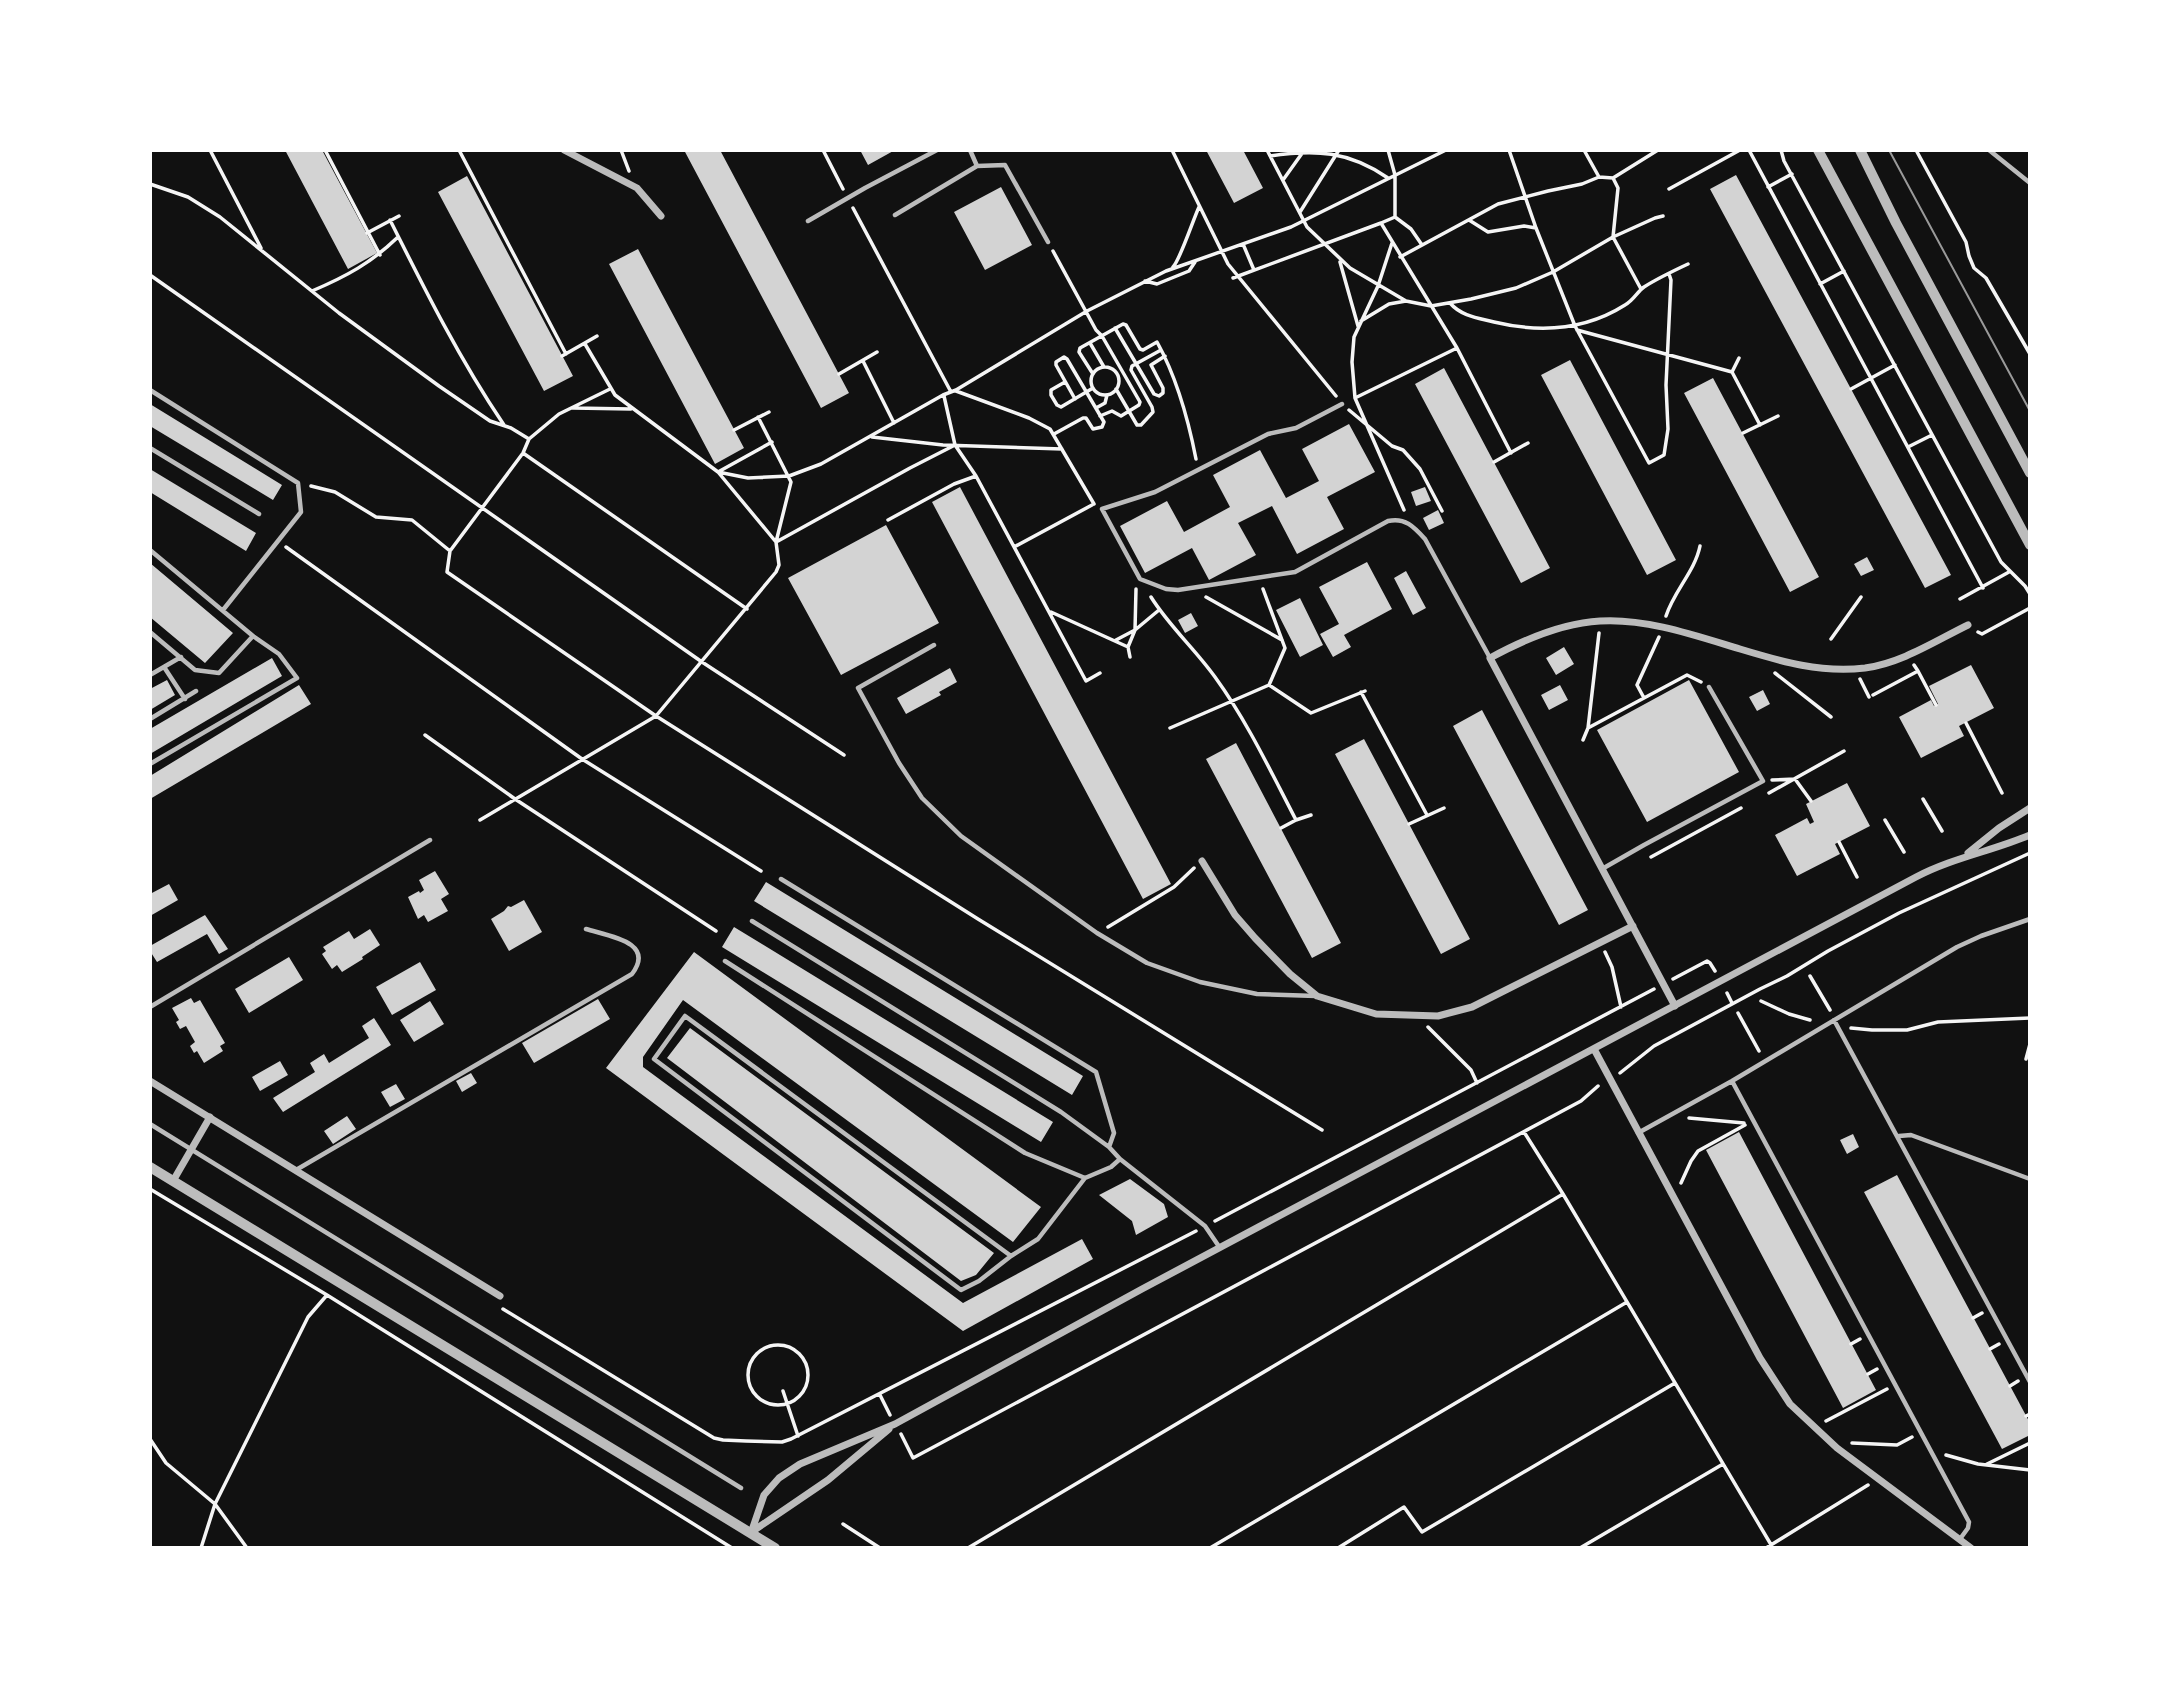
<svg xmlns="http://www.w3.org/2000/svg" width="2180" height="1698" viewBox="0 0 2180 1698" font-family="Helvetica,sans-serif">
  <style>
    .building { fill: #d3d3d3 }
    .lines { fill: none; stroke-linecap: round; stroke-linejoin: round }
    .path { stroke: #f5f5f5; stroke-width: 3.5 }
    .service { stroke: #bcbcbc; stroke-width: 4.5 }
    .minor { stroke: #bcbcbc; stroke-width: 7 }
    .tertiary { stroke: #bcbcbc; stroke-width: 10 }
    .tram { stroke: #9a9a9a; stroke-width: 2 }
  </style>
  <rect width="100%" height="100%" fill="#111"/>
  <!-- building -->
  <path class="building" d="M285,150h37l55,103 -29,16z
    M684,150h36l129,243 -28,15z
    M860,150h35l-27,15z
    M1206,150h37l20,38 -29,15z
    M1736,175l215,400 -26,13 -215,-399z
    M467,176l106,200 -29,15 -106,-199z
    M1001,187l31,58 -47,25 -31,-58z
    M638,249l106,199 -29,16 -106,-200z
    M1570,360l106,200 -29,15 -106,-200z
    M1444,368l106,200 -29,15 -106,-199z
    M1713,378l106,199 -29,15 -106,-199z
    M150,404l132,81 -9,15 -123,-74z
    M1349,424l26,48 -48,25 17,32 -47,25 -25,-48 -34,17 18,32 -47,25 -17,-32 -47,25 -25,-47 47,-25 17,31 46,-25 -17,-32 47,-25 26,48 33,-17 -17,-32z
    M150,469l106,64 -10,18 -96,-59z
    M960,487l211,397 -28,15 -211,-397z
    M1425,487l6,14 -15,5 -5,-14z
    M1438,510l6,13 -15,7 -6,-12z
    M886,525l53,98 -98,52 -53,-97z
    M1867,557l7,13 -13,6 -7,-12z
    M1367,562l25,47 -48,26 7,12 -18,10 -13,-23 19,-10 -20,-37z
    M150,563l83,70 -28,30 -55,-46z
    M1406,571l20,37 -13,7 -19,-37z
    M1300,598l23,47 -23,12 -24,-47z
    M1191,613l7,13 -13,7 -7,-13z
    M1564,647l10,17 -18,11 -10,-17z
    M272,658l10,18 -132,78v-25z
    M1971,665l23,43 -35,18 5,10 -43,22 -22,-41 32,-17 3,6 4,-2 -9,-18z
    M950,668l7,14 -18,10 2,3 -35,19 -9,-16z
    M167,680l8,15 -25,15v-21z
    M1689,680l50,92 -92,50 -50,-92z
    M299,685l12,19 -161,95v-23z
    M1560,685l8,15 -19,10 -8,-15z
    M1763,690l7,14 -13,7 -8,-14z
    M1482,710l106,200 -29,15 -106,-199z
    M1364,739l106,200 -29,15 -106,-200z
    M1236,743l105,200 -29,15 -106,-199z
    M1847,783l23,43 -35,18 5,10 -43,22 -22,-41 32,-17 3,6 4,-2 -8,-18z
    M435,871l14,23 -8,5 7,12 -20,11 -4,-7 -6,4 -10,-22 11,-6 1,2 4,-3 -5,-10z
    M766,882l317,194 -11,19 -318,-194z
    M169,884l9,16 -28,16v-22z
    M524,900l18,32 -33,19 -18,-32 13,-8 4,-5 3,1z
    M205,915l23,34 -9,5 -12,-20 -50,28 -7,-11v-5z
    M734,927l319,195 -12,20 -319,-195z
    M370,929l10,16 -18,12 1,2 -21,13 -5,-7 -5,4 -10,-15 4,-3 -3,-4 26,-16 5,8z
    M694,952l347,255 -28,35 -330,-242 -40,57v10l320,236 119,-64 11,20 -130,72 -357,-263z
    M289,957l14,23 -54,33 -14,-24z
    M420,962l16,28 -44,25 -16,-28z
    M191,998l3,5 6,-3 25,43 -5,3 3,5 -19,12 -7,-12 -3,2 -4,-7 5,-4 -9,-16 -6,3 -4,-7 3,-2 -7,-12z
    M598,999l12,20 -76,44 -12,-20z
    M430,1001l14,23 -30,18 -14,-22z
    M374,1018l17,27 -108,67 -10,-14 42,-26 -5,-9 14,-9 5,9 40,-25 -7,-12z
    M690,1028l304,225 -18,22 -15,6 -294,-223z
    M280,1061l8,14 -28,16 -8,-14z
    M471,1073l6,10 -15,9 -6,-11z
    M396,1084l9,15 -15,8 -9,-15z
    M347,1116l9,13 -23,15 -9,-13z
    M1739,1132l137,258 -33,18 -137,-258z
    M1853,1134l6,13 -12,7 -7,-14z
    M1897,1175l133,248v12l-28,14 -138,-257z
    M1130,1179l34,25 4,13 -32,18 -4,-14 -33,-26z"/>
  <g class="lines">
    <!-- path -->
    <path class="path" d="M210,150l51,98
      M325,150l55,105
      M459,150l107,204
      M621,150l8,21
      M823,150l20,39
      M1172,150l56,114 108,132
      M1267,150l40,77 43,41 56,33
      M1509,150l27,78 39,98 74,137 15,-8 4,-26 -2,-44 5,-105 -2,-6
      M1584,150l15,27
      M1749,150l234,438
      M1781,150l3,11 217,401 24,24 5,8
      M1916,150l50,92 3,14 5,12 12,10 44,76
      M1270,156c45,-7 79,-5 118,22
      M1613,178l45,-28
      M1283,180l20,-28
      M150,184l38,13 32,20 119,96 100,73 51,35 21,7 18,11 30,-25 51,-25
      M1768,187l24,-13
      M1669,189l71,-39
      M853,208l98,184
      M1300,212l39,-62
      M1395,217l16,12 11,16
      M390,220c35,70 70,140 114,205
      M1469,220l19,12 36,-6 12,2
      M1381,223l14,-6v-42l-7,-25
      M367,233l32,-17
      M1392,243l-14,43 -24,51 -2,25 3,36 49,112
      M1243,244l11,26
      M1053,251l43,79 6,6 38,66 -1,3 -18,11 -9,-5 -12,5
      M1400,257l98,-53 50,-13 34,-7 17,-7 14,1 5,10 -5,49 28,52
      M1340,262l18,64
      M1173,267c7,-7 20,-47 26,-60
      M150,275l552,387 142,93
      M1233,278l148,-55 76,125 54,105
      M1145,281l12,3 32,-13 6,-9
      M1820,284l24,-13
      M312,291c35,-15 59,-28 86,-54
      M1450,303c11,13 28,15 44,19 46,11 90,9 131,-17 9,-5 12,-13 19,-18 14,-9 29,-16 44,-23
      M1361,321l28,-17 17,-3 25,5 40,-7 45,-11 37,-16 60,-35 42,-19 8,-2
      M1115,328l39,66 5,2 4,-3v-5l-12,-23 14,-9
      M1577,330l155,42 28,53
      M1090,343l14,24
      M585,344l30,51 103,77 30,6 41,-2 32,-12 122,-69 13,-5 131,-79 79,-40 125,-44 155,-77
      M562,356l35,-20
      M863,361l31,62
      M1091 381a14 14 0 1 1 28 0a14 14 0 1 1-28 0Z
      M1732,372l7,-14
      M839,374l38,-22
      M1093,374l-14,-22 1,-4 43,-24 3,1 14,24 3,1 14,-8c20,36 31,76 39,117
      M1065,382l-14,8v5l6,10 4,2 32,-19
      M1116,389l21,36h4l12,-13 -1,-5 -21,-37 1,-4 29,-16
      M1851,389l44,-24
      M956,391l73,27 21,11 44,75
      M944,396l11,49 21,31 110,205 14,-8
      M1355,398l102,-50
      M573,408l58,1
      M1096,408l9,-5 2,-8
      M1349,410l43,36 11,4 17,19 22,42
      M734,430l35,-18
      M1743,433l35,-17
      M1054,434l29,-16h3l7,11 9,-2 2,-5 -37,-63 -3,-2 -8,5v3l19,34
      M872,437l71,8 119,4
      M772,442l-54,30 58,70
      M1908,447l24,-12
      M523,453l224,156
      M1494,462l34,-19
      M311,486l24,6 41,25 36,3 38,31 73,-98 6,-14
      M888,520l66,-36 22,-8
      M778,541l132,-73 45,-23
      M286,547l296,212 179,112
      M1014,547l78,-42
      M450,551l-3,21 209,144 322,203 344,211
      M1151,597c18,29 44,52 64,80 32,44 56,95 81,143
      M1206,597l76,43
      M1960,599l49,-27
      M1051,612l77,35 2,10
      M1666,616c8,-25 29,-45 34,-70
      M1978,632l4,2 48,-26
      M1831,639l30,-42
      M1116,640l19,-10 24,-20
      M1128,647l7,-17 1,-41
      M1918,671l18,34
      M1775,673l56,44
      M1860,679l9,18
      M1269,685l42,28 54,-22
      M1361,692l66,123
      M1873,695l45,-24 -4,-6
      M1644,698l-7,-13 22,-48
      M1966,723l36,70
      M1170,728l99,-43 16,-37 -22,-59
      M1588,728l99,-53 14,7
      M425,735l90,64 201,132
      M1583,740l5,-12 11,-95
      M1772,780l23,-1 16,22
      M1769,793l75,-42
      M1923,799l19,32
      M480,820l176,-104 120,-144 3,-7 -3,-23 15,-60 -33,-65
      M1885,820l19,32
      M1409,824l35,-16
      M1281,828l15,-8 15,-5
      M1839,842l18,35
      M1651,857l90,-49
      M1108,927l66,-40 20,-19
      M1605,952l7,15 9,40
      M1810,976l20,34
      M1673,979l34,-18 3,2 5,8
      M1727,993l5,10
      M1761,1001l28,13 21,6
      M1738,1013l21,38
      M1428,1027l43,43 6,13
      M1851,1028l21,2h35l31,-8 92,-4
      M2026,1059l4,-15
      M1620,1073l34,-27 106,-57 27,-13 41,-25 71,-38 131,-60
      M1689,1118l55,5
      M1524,1132l39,62 210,354
      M1681,1183l10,-22 7,-10 47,-26
      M150,1189l177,106 405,253
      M1215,1221l439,-232
      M503,1309l211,129 9,2 23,1 36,1 9,-3 405,-208
      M1973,1318l9,-5
      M1851,1344l9,-5
      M748 1375a30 30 0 1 1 60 0a30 30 0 1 1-60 0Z
      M1990,1349l9,-5
      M1868,1374l9,-5
      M2010,1386l8,-5
      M783,1391l15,45
      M880,1395l10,20
      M2026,1416l4,-2
      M1826,1421l61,-32
      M901,1434l12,24 668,-357 17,-15
      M150,1439l16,24 49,41 32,44
      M1852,1443l45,2 15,-8
      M1946,1455l32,9 52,6
      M1987,1464l43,-21
      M843,1524l37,24
      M201,1548l14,-44 93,-187 19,-22
      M968,1548l595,-354
      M1210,1548l417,-246
      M1338,1548l66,-41 18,25 253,-149
      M1580,1548l143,-84
      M1766,1548l102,-63"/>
    <!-- service -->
    <path class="service" d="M970,150l7,16 28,-1 43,77
      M1989,150l41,33
      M895,215l82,-49
      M808,221l57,-33 72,-38
      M150,390l148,93 3,29 -78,98
      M1342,404l-46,24 -28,6 -113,58 -53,17 38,70 26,10 12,1 117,-18 93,-51c17,-4 26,6 37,18l65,119
      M150,448l109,66
      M150,550l103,86 -34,37 -24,-3 -45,-38
      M934,645l-76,43 41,75 23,35 39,38 136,97 50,30 53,19 57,12 59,2
      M164,667l21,32
      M150,675l31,-18
      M150,719l46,-28
      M150,764l147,-86 -18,-24 -26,-18
      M1602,869l42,-24 119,-64 -54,-94
      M781,879l315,193 18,61 -5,14
      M752,921l309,191 48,35 11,12
      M725,961l300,192 60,25
      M150,1007l280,-167
      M1834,1020l196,362
      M1732,1081l237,441 -1,6 -8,11
      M150,1124l591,364
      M1638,1133l94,-52 225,-134 24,-11 49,-17
      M1899,1136l12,-1 119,44
      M296,1170l336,-196c24,-32 -23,-38 -46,-45
      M1011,1256l-326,-240 -31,43 307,231 18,-9 32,-25 27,-17 47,-61 26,-11 9,-8 85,67 15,22"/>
    <!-- minor -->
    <path class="minor" d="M564,150l73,38 24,28
      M1968,853l31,-25 31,-20
      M1202,861l33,54 20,23 35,36 27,22 59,18 62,2 34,-9 161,-81
      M1675,1006l-185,-348c33,-18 72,-35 110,-37 46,-3 97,15 140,28 43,13 80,24 125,19 37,-5 70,-27 103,-43
      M1594,1049l166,309 30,46 47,44 134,100
      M150,1081l350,215
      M173,1181l37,-64
      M753,1531l75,-51 61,-51
      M751,1533l13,-38 15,-17 21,-14 95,-40 247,-135 774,-412c36,-19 76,-26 114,-42"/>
    <!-- tertiary -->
    <path class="tertiary" d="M1818,150l212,395
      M1860,150l36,73 134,250
      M150,1167l625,381"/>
    <!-- tram -->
    <path class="tram" d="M1889,150l141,261"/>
  </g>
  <!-- border -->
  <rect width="2180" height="1698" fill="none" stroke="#ffffff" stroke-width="304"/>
</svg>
